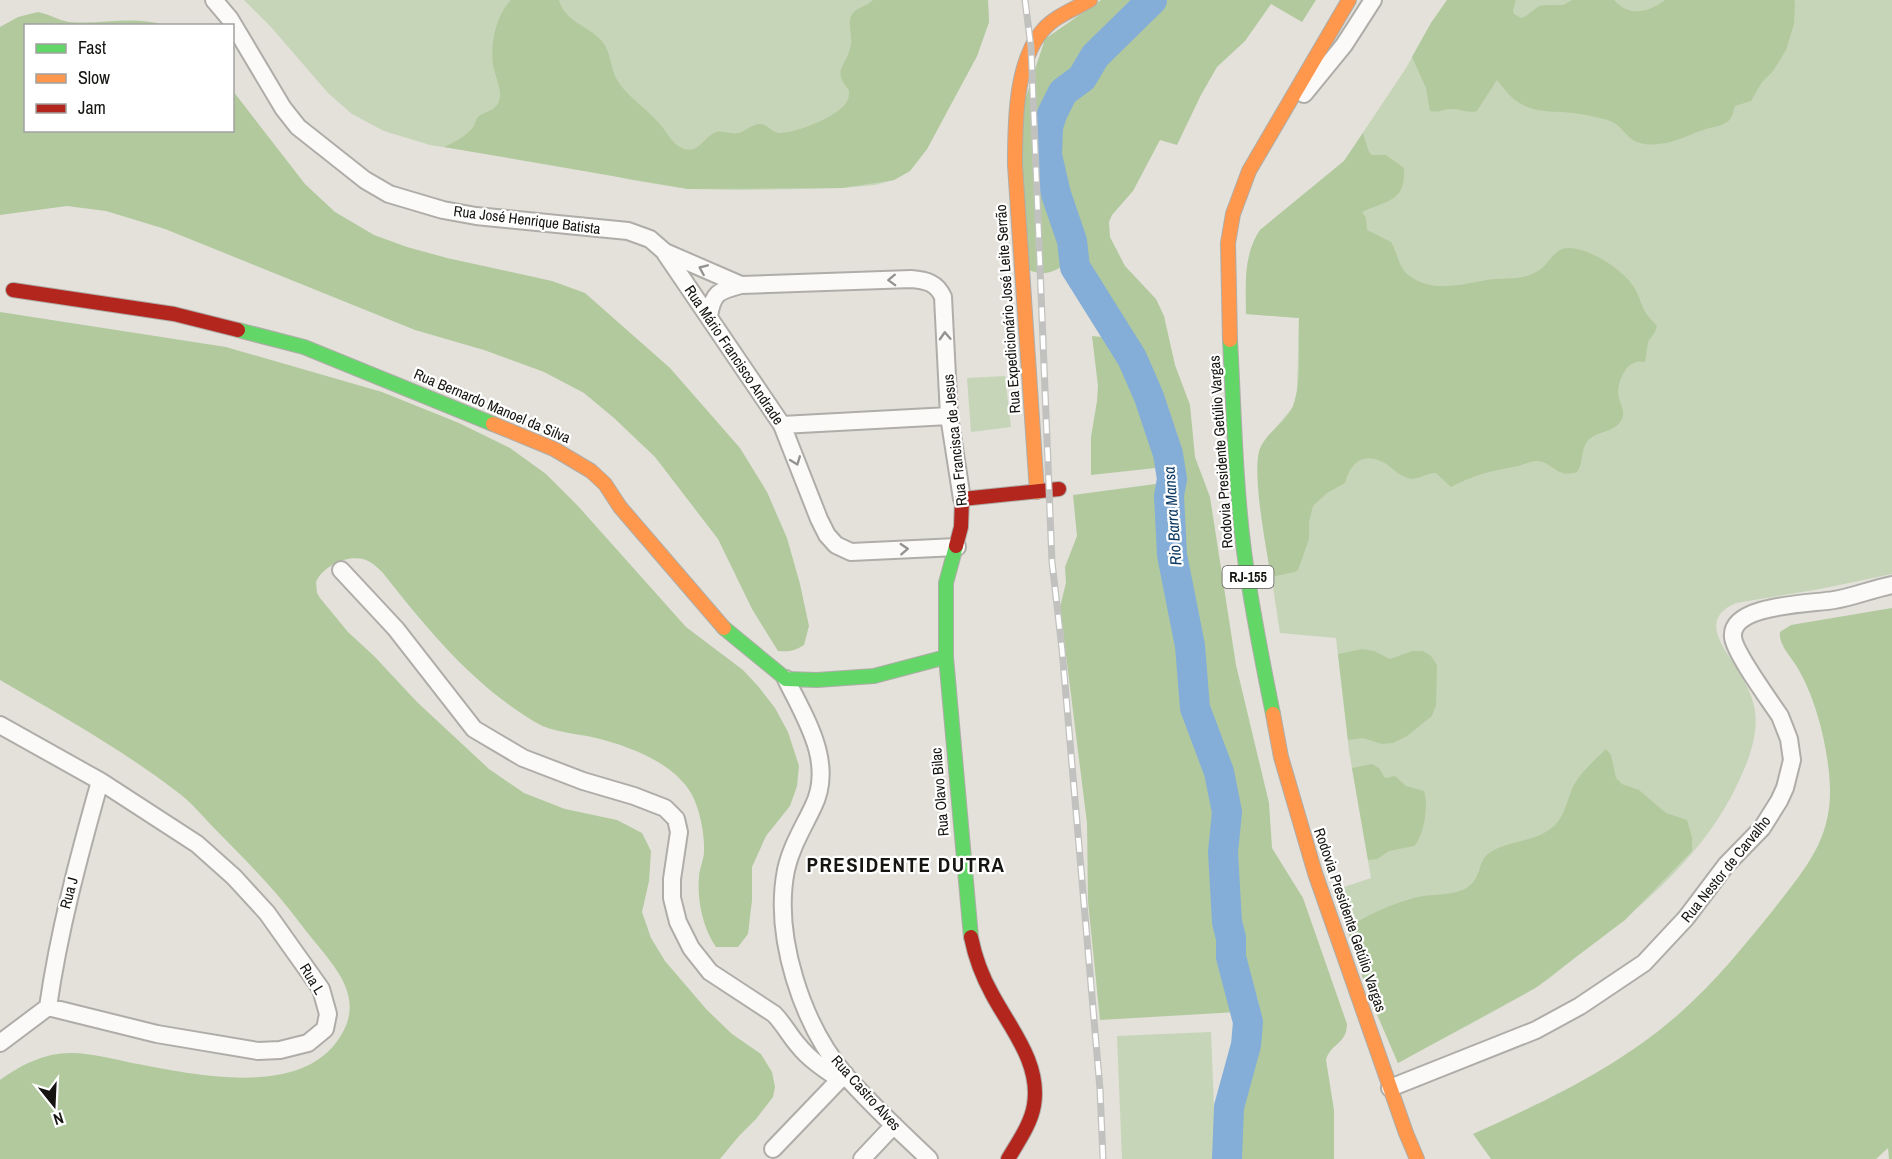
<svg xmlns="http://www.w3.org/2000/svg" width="1892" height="1159" viewBox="0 0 1892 1159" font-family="'Archivo Narrow',sans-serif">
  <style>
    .green { fill: #c6d5b8 }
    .forest { fill: #b2c99e }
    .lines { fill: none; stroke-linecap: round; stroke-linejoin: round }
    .river { stroke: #84aed7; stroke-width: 30 }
    .street-casing { stroke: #afada8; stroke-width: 20 }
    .fast-casing { stroke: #afada8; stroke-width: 16 }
    .slow-casing { stroke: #afada8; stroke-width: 16 }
    .jam-casing { stroke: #afada8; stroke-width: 16 }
    .street { stroke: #fbfaf9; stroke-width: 16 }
    .fast { stroke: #63d668; stroke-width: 14 }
    .slow { stroke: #ff974d; stroke-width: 14 }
    .jam { stroke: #b3261e; stroke-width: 14 }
    .rail-casing { stroke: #c1c1bf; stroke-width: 7 }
    .rail { stroke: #fff; stroke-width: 4.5; stroke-dasharray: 14; stroke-linecap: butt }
    .oneway { stroke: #949391 }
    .labels { text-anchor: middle; stroke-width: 4.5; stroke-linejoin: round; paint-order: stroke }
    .shield { fill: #fff; stroke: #5c5b58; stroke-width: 1.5 }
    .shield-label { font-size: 14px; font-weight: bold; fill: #161511 }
    .street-label { font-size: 15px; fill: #161511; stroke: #fff }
    .water-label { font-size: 16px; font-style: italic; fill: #0d3a62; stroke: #fff }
    .district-label { font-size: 21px; font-weight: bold; letter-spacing: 1.5px; fill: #161511; stroke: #fff }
  </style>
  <rect width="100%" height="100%" fill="#e3e1da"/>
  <!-- green -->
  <path class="green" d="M244,0h744l1,22 -12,34 -50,93 -17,22 -16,9 -19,5 -33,3 -97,2 -57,-1 -57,-9 -48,-11 -153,-24 -46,-14 -32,-17 -24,-21 -57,-66z
    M1447,0h445v574l-72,15 -84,14c-38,16 -12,44 1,66 8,13 16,27 18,42 4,30 -11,60 -24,86 -35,65 -96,116 -154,159 -14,11 -28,24 -43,33 -45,26 -91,49 -136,74l-31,-72 -32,-101 36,-12 -22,-127 -13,-113 -56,-5 -18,-117 -4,-37 1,-29 9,-13 25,-30 4,-17 2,-72 -53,-4c0,-29 -3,-59 14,-84l84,-69 62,-93 25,-45z
    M1005,376l6,51 -40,5 -4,-54z
    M1211,1032l5,127h-94l-5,-123z"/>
  <!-- forest -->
  <path class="forest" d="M511,0h48c6,22 28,25 42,40 10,11 9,26 15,38 11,20 34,32 47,50 6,8 10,16 19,20 16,8 22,-12 34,-16 8,-2 16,3 23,1 7,-2 13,-9 21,-9 8,0 12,9 20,9 16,0 57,-16 66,-30 3,-4 3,-8 3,-13 -19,-21 -1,-24 2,-46 1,-9 -3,-19 0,-28 4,-9 16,-9 22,-16h115l1,22 -12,34 -50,93 -17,22 -16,9 -52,8 -154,1 -244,-42c11,-5 23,-11 30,-21 1,-2 2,-7 4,-9 5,-5 14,-5 19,-12 8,-11 -2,-28 -4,-40 -3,-22 3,-49 18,-65z
    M1101,0h42c-22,20 -42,41 -62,62 -10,11 -23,22 -29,36 -13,29 -12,74 -5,105 4,21 21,38 18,61 -12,9 -22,12 -36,6l-10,-152 26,-79z
    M1162,0h154l-14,22 -31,-18 -26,37 -28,26 -16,28 -24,50 -17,-5 -27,51 -21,24 -3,7 1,15 15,29 31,33 8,17 11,49 15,40 5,52 15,40 26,168 33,138 3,45 31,50 44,126c0,20 -17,20 -21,36l8,50v49h-96v-57l4,-19 16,-27v-56l-19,-43 -7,-40 -1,-65 5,-27 -1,-10 -11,-47 -24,-64 3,-17 -2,-23 -22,-119 -3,-46 1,-30 -33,-106c-14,-26 -36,-45 -50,-70 -12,-20 -15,-43 -22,-65 -9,-31 -22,-64 -14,-98 9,-42 71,-103 104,-130z
    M1447,0h69l-3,10 1,4 7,4 5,-2 13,-10 7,-1h17l9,-5h42c15,17 34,13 51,0h129l1,3 -1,21 -8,26 -13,21 -11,11 -11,19 -16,5c-2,6 -3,13 -8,16 -5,4 -15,5 -21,7 -21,7 -43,20 -66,14 -17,-5 -16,-20 -37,-24 -10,-3 -21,-5 -31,-6 -16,-2 -35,0 -49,-8 -11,-5 -19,-16 -26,-25l-20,31c-10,3 -16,-3 -26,-2 -8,0 -12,4 -21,2l-4,-23 -14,-31 19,-34z
    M38,12c11,2 20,8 31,10 33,3 62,-7 95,3l-138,1v104h206l1,-39 72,93 30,28 39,23 33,12 40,11 105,23 33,12 85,75 70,80 27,44 20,46 13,46 9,42 -5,19c-9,6 -16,7 -26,6l-26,-42 -34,-70 -63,-82 -41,-39 -30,-25 -40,-21 -60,-22 -69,-20 -250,-101 -59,-18 -39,-5 -67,9v-188l18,-10z
    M1363,133l6,19 3,3h14l18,13c2,34 -17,32 -42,44l4,6 1,12 24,12c7,11 7,27 20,35 7,5 17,8 25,9 18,1 34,-3 51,-6 15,-3 35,1 49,-8 16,-8 17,-29 41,-23 19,4 42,19 54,34 7,8 9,19 14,29 3,5 8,9 12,14l-2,6 -7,10 -3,20c-17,-4 -26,15 -27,30 0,10 8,17 4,27 -7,15 -27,11 -35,23 -7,9 -3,21 -10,30 -20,7 -24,-10 -40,-11 -7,0 -15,5 -23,6 -25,4 -40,8 -63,20l-15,-14c-10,0 -19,8 -28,5 -8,-2 -14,-8 -20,-13 -22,-14 -37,-5 -43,18l-18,10 -14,13 -4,16v17l-11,31 -3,2 -24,5c-4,-25 -20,-106 -11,-128 6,-17 26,-26 33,-43 9,-20 5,-65 6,-88l-53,-4c0,-29 -3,-59 14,-84l84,-69z
    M1087,310l23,21 18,24 20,55 17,57 -74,8v-38l6,-36 1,-15 -6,-50 10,1z
    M0,312l226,35 156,45 77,31 51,25 36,26 32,32 108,121 57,43 15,16 17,22 13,24 11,34 -2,20 -7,20 -24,30 -14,31v33l-4,34 -10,13h-22c-13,-18 -19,-47 -17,-69 0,-9 5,-18 5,-27 1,-17 -5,-47 -15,-61 -19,-29 -61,-44 -93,-52 -20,-5 -43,-5 -61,-16 -62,-37 -108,-93 -152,-149 -6,-6 -12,-12 -20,-14 -17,-4 -40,7 -47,23l1,11 3,5 28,34 26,24 43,46 72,67 35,24 41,16 52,11 25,13 9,18 -2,30 -7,31 9,26 14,23 42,49 25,24 29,20 11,18 3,15 -2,10 -17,22 -17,17 -19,23h-720v-79c21,-15 44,-27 71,-27 22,0 45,7 67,11 57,11 156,32 197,-20 37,-47 -4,-80 -32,-117 -26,-35 -57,-67 -88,-98 -11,-11 -22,-25 -35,-35 -57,-44 -118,-78 -180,-114z
    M1163,483l-2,54 20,125 5,43 6,32 23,62 4,16 -5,33 12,115 11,49 -137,8 -12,-119 -1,-78 -27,-216 6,-24 -1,-16 12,-31 -4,-41z
    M1892,608v551h-3l-1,-11 -12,11h-385l-18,-25c73,-33 146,-67 207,-121 35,-31 65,-68 94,-104 30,-39 57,-68 56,-120 -1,-38 -13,-89 -33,-122 -6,-10 -19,-23 -17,-35l11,-7z
    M1362,649l12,2 16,8 22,-8h11l8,5 6,9 -1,40 -4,11 -25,20 -14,7 -11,1 -19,-6 -15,2 -10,-86z
    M1606,749l5,6 5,23 6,6 17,6 27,23 21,7 5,17v14l-67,69 -90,68 -137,75 -31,-72 -20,-63c20,-13 44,-24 67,-30 17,-5 38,-1 54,-11 14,-10 9,-25 21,-34 19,-13 45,-10 64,-26 13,-11 14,-30 22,-44 8,-13 21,-24 31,-34z
    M1372,764l7,4 6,10 10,-2 11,10 18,5c5,12 0,46 -10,55l-25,5 -12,8 -9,1 -16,-92z"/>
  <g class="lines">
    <!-- river -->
    <path class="river" d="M1152,0l-57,56 -13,22 -19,14 -11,22 -4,13 -1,28 9,39 16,47 3,26 57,91 17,39 19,57 4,25 -3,17 3,59 18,91 5,62 24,64 8,40 -4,40 4,70 4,16v19l17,65 -2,23 -17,62 -2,52"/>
    <defs>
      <path id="street" d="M214,0l16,19 53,89 15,19 67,53 24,14 54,16 33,6 152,15 22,8 15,13 76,33
        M1304,94l40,-49 29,-45
        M665,253l117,172 37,94 8,16 9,10 15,7 106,-5
        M709,316c4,-24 10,-25 32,-31l170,-6c15,1 26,4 32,18l6,119 13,83
        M782,425l167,-9
        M341,570l55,59 78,100 49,29 60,23 51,15 31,12 11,11 3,13 -7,47v19l6,24 13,26 19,24 64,42c10,10 15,21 24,31 11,14 26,24 41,34
        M786,679c19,39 49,84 27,128 -10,21 -22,40 -27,63 -13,66 16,154 59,205 26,30 56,57 84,84
        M0,725l100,56 97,63 37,33 33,36 54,76 7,25 -3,15 -17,14 -28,7 -22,1 -101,-17 -109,-27 -48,36
        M48,1007c11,-77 31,-151 52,-226
        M1390,1088l146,-58 44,-24 64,-43 42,-45 40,-53 36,-37 17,-27 6,-13 7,-28 -3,-21 -9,-23c-10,-15 -46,-64 -47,-79 -3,-33 78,-33 101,-37 19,-3 38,-11 58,-15
        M773,1149l72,-75
        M862,1159l32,-34"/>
      <path id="fast" d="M238,330l66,17 189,77
        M1230,340c4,70 5,141 14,211 7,55 18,109 29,163
        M956,546l-10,37v74l25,280
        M724,628l62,51 31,1 57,-4 72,-19"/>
      <path id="slow" d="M1230,340l-2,-97 5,-29 16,-43 100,-171
        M493,424l61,25 37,22 14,13 15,23 104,121
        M1037,492l-22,-327c0,-40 0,-104 28,-135 12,-14 32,-21 47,-30
        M1273,714l8,43 34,116 91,260 11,26"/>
      <path id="jam" d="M13,290l161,24 64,16
        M956,546l5,-19 1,-28 97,-10
        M971,937c4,20 11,39 21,57 18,34 49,69 42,111 -3,19 -16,37 -26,54"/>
    </defs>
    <!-- street casing -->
    <use href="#street" class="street-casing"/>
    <!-- fast casing -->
    <use href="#fast" class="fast-casing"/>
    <!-- slow casing -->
    <use href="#slow" class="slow-casing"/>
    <!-- jam casing -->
    <use href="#jam" class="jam-casing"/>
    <!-- street -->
    <use href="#street" class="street"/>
    <!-- fast -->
    <use href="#fast" class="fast"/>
    <!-- slow -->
    <use href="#slow" class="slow"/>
    <!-- jam -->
    <use href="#jam" class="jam"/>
    <defs>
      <path id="rail" d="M1025,0l6,47 21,515 10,87 38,440 3,70"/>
    </defs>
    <!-- rail casing -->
    <use href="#rail" class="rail-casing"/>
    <!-- rail -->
    <use href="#rail" class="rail"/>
  </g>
  <!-- one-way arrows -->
  <defs><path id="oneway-chevron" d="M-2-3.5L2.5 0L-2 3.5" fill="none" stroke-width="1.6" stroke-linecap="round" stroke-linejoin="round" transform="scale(1.5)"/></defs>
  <g class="oneway">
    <use href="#oneway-chevron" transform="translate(703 269) rotate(-157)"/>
    <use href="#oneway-chevron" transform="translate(892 280) rotate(178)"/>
    <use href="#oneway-chevron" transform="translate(945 336) rotate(-93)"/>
    <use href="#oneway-chevron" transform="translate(796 461) rotate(69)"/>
    <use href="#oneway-chevron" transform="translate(904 549) rotate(-3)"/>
  </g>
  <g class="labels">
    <!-- shield labels -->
    <rect class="shield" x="1222.5" y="566" width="51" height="22" rx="4.5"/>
    <g class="shield-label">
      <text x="1248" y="582">RJ-155</text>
    </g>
    <!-- street labels -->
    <g class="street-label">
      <text transform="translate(527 220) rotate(7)" y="5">Rua José Henrique Batista</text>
      <text transform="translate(1008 309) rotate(-94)" y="5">Rua Expedicionário José Leite Serrão</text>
      <text transform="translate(734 355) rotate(56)" y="5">Rua Mário Francisco Andrade</text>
      <text transform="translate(492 406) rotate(23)" y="5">Rua Bernardo Manoel da Silva</text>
      <text transform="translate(955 440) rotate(-96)" y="5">Rua Francisca de Jesus</text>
      <text transform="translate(1221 452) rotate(-94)" y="5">Rodovia Presidente Getúlio Vargas</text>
      <text transform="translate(940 792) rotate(-95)" y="5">Rua Olavo Bilac</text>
      <text transform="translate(1726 869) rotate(-51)" y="5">Rua Nestor de Carvalho</text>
      <text transform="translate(69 893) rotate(-75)" y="5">Rua J</text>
      <text transform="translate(1350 920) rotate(71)" y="5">Rodovia Presidente Getúlio Vargas</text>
      <text transform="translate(312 979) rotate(59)" y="5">Rua L</text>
      <text transform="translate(866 1093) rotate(48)" y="5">Rua Castro Alves</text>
    </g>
    <!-- water labels -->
    <g class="water-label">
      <text transform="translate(1172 516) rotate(-94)" y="6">Rio Barra Mansa</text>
    </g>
    <!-- district labels -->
    <g class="district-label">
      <text x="906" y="872">PRESIDENTE DUTRA</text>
    </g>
  </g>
  <!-- legend -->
  <rect x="24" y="24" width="210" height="108" fill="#ffffff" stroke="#a2a1a0" stroke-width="1.5"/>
  <rect x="36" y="44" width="30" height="9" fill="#63d668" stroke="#a2a1a0" stroke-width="1.5"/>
  <text x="78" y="54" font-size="18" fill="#161511">Fast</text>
  <rect x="36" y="74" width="30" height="9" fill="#ff974d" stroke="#a2a1a0" stroke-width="1.5"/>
  <text x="78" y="84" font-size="18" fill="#161511">Slow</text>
  <rect x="36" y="104" width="30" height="9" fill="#b3261e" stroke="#a2a1a0" stroke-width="1.5"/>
  <text x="78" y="114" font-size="18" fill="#161511">Jam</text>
  <!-- north arrow -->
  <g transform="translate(54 1105) rotate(162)" stroke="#ffffff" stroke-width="4.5" paint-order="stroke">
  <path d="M0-4.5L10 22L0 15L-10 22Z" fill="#161511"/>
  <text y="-9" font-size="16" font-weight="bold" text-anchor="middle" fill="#161511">N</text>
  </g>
</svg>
